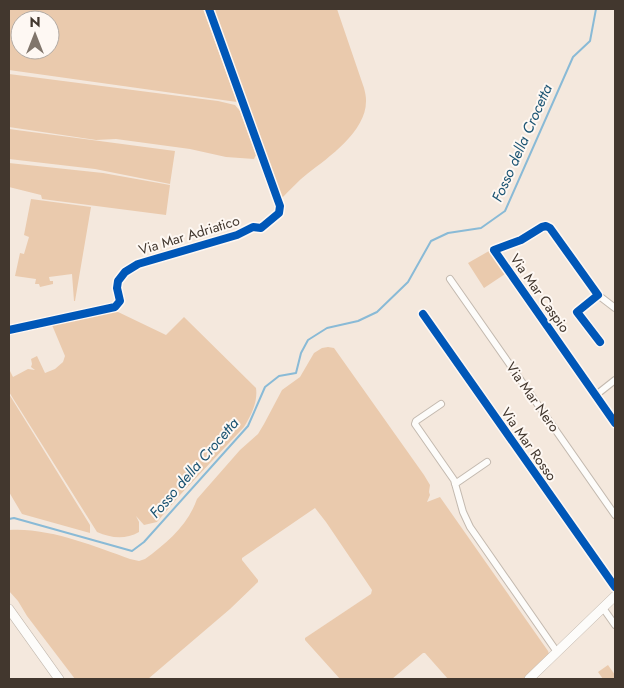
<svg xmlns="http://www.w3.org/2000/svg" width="624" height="688" viewBox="0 0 624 688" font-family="Jost,sans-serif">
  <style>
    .green { fill: #eacaad; fill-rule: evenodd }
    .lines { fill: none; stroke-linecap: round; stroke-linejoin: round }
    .stream { stroke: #89bad6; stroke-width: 2 }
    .street-casing { stroke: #c3b9af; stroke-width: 8 }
    .secondary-casing { stroke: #c3b9af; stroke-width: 10 }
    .street { stroke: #fdfcfa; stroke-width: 6 }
    .secondary { stroke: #fdfcfa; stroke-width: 9 }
    .cycleway-casing { stroke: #fef8f3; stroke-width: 11 }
    .cycleway { stroke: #0057b8; stroke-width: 8 }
    .labels { text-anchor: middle; stroke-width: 4; stroke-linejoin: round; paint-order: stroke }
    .street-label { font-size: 14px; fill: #42372e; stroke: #fef8f3 }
    .water-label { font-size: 15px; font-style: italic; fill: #1b5473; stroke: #fef8f3 }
  </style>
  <rect width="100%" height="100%" fill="#f4e8dd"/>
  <!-- green -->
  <path class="green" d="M9,9h194l34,93 -228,-32zM20,20h30v30h-30z
    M214,9h123l27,79c1,4 2,8 2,12 1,31 -37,57 -59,74 -9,7 -17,16 -25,24l-46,-124z
    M9,74l209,27 17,4 5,6 16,44 -2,4 -28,-2 -36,-8 -74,-10 -20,1 -87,-13z
    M9,129l166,22 -5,33 -75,-15 -86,-10z
    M9,163l94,10 67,12 -4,30 -124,-16 -1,-4 -32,-8z
    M31,199l60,8 -16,94h-1l-2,-27 -23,3 1,4h3v3l-13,3 -1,-3h-4l1,-5 -21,-3 5,-23 4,1 5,-17 -5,-2z
    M489,251l16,23 -21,14 -16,-25z
    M111,311h5l50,24 18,-18 72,71c2,14 -5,28 -12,39l-64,68 -23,27 -13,3 -8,-9 3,6v10c-14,8 -28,6 -42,0l-88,-140v-23l4,8 15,-8 7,1 -4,-3 1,-3 -1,-5 6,-3 8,17 10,-4 8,-7 2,-6 -13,-31z
    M328,347l6,1 90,127 6,10 -1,7 1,3 -3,7 13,-5 108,154 2,6 -24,22h-78l-23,-26h-2l-31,26h-52l-35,-39v-2l66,-44 1,-4 -46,-68 -11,-14 -73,50v2l16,20v2l-28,27 -82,70h-73l-48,-63 -9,-15 -9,-10v-61c38,-3 86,16 121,29l9,2 6,-2c22,-16 43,-34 52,-60l43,-49 18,-16 6,-10 18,-34 18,-13 14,-24 8,-5z
    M9,394l81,131v8l-68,-19 -13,-22z
    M608,665l7,10v4h-12l-5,-7z"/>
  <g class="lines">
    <!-- stream -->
    <path class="stream" d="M9,519l5,-1 118,33 12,-9 104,-116 17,-39 14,-11 17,-3 5,-20 7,-13 19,-12 31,-7 19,-9 31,-30 23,-41 17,-8 33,-5 24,-17 68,-154 17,-16 6,-32"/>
    <defs>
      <path id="street" d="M450,279l165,236
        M598,295l17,13
        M423,314l192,273
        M9,330l106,-23 5,-6 -3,-13 1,-7 7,-9 13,-8 99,-29 16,-8 8,1 18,-15 1,-7 -71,-197
        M600,342l-23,-30 21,-17 -48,-67 -4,-2 -4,1 -21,13 -27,10 121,173
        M596,395l19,-15
        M441,404l-25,17 -1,3 39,56 9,32 7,15 87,125
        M455,484l32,-22
        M603,608l12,17"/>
      <path id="secondary" d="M9,609l50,70
        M529,679l86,-83"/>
    </defs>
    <!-- street casing -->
    <use href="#street" class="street-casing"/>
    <!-- secondary casing -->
    <use href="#secondary" class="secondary-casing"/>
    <!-- street -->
    <use href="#street" class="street"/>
    <!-- secondary -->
    <use href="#secondary" class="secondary"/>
    <defs>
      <path id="cycleway" d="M423,314l192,273
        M9,330l106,-23 5,-6 -3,-13 1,-7 7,-9 13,-8 99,-29 16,-8 8,1 18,-15 1,-7 -71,-197
        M600,342l-23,-30 21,-17 -48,-67 -4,-2 -4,1 -21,13 -27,10 121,173"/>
    </defs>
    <!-- cycleway casing -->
    <use href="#cycleway" class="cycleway-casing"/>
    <!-- cycleway -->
    <use href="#cycleway" class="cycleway"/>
  </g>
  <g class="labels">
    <!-- street labels -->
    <g class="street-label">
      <text transform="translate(189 235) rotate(-17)" y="5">Via Mar Adriatico</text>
      <text transform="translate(540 293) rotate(55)" y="5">Via Mar Caspio</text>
      <text transform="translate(533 397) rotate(55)" y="5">Via Mar Nero</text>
      <text transform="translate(529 444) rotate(55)" y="5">Via Mar Rosso</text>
    </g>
    <!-- water labels -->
    <g class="water-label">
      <text transform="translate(522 143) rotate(-66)" y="5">Fosso della Crocetta</text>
      <text transform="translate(194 468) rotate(-49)" y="5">Fosso della Crocetta</text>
    </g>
  </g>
  <!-- border -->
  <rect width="624" height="688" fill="none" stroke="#42372e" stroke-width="20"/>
  <!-- north arrow -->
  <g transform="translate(35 35)"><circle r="24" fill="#fef8f3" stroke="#b3aba4"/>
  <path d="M0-4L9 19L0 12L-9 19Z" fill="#80756b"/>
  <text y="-8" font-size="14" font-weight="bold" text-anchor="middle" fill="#42372e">N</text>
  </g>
</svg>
